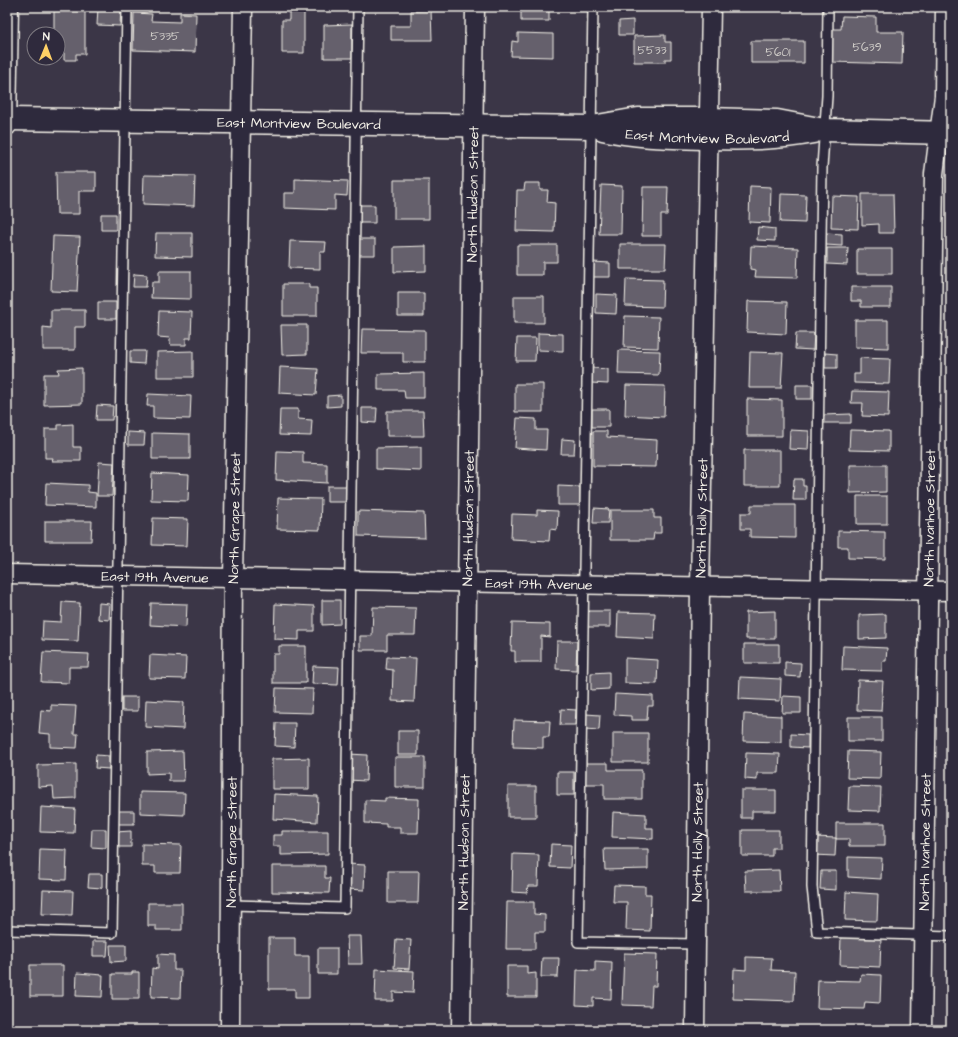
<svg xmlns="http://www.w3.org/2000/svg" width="958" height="1037" viewBox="0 0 958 1037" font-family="'Architects Daughter',sans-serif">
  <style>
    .building { fill: #65616c; stroke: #f4f1e8 }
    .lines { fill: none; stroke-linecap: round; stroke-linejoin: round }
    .service-casing { stroke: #f4f1e8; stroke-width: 12 }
    .minor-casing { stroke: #f4f1e8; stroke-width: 21 }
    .tertiary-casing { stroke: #f4f1e8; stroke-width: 25 }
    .service { stroke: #2f2a3d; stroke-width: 9 }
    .minor { stroke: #2f2a3d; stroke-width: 18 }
    .tertiary { stroke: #2f2a3d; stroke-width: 22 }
    .labels { text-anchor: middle; stroke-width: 4; stroke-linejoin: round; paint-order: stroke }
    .number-label { font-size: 12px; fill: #d0cdc9 }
    .street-label { font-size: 14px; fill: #f4f1e8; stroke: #2f2a3d }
  </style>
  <rect width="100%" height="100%" fill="#3b3647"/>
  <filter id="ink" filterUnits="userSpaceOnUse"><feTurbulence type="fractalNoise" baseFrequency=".025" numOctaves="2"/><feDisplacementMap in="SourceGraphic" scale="8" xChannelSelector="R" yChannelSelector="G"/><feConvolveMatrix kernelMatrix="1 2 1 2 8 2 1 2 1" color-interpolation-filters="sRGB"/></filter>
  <g filter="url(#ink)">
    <!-- building -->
    <path class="building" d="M98,7h23l-1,19 -23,-1z
      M521,7h28v14h-28z
      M431,10l1,30h-41v-14h20v-15z
      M54,11h31v43h-9v6h-12v-7l-6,1v-20h-4z
      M289,12h15v41h-22v-33h7z
      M134,13l18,1 -1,7 29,1v-9l16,1 -1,38 -62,-2z
      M842,16l34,1v15h27l-1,32 -71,-2 1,-33h9z
      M633,20v15h-14v-14z
      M352,24v34h-28v-33z
      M518,33l35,1v23l-42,-1 1,-15 6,1z
      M665,35v7h6v17h-6v3h-31v-26z
      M751,41h53v22h-53z
      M56,172h40v19h-17v23h-22z
      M144,175l51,1 -1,30 -51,-2z
      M295,179l53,2 -1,15 -12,-1v15l-51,-2v-15h11z
      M394,180h35v39h-35z
      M525,183h15v7h8l-1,12 8,1 -1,29 -38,-1 1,-41h7z
      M601,185l21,1 -1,48h-22z
      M750,186l21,1 -1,36 -21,-1z
      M643,187h25l-1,28h-6v21h-19z
      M781,194l25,1 -1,28 -25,-1z
      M862,194h31l1,39h-15v-9l-17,1z
      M832,196l27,1 -1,32 -27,-1z
      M359,205h16v18h-16z
      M101,214h15v16h-15z
      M758,227l17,2v12l-18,-1z
      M156,233h36v24l-37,-1z
      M826,233l16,1v12l-16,-1z
      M53,236l27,1 -3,55 -26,-1z
      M359,239h16v16h-17z
      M290,241l36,1 -1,10h-5v17l-31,-1z
      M620,244h46l-1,25h-45z
      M517,245h40v17h-14v13h-26z
      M426,246v25l-32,1v-25z
      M751,246l47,2 -1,30 -42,-1 1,-7 -6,-1z
      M827,248h21l-1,17 -20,-1z
      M857,249h35v25h-35z
      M593,262l17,1v14h-18z
      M159,271h32v28l-40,-1 1,-16h7z
      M134,274l13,1 -1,12h-13z
      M626,279l37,1 -1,27 -37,-1z
      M283,284h26v4h8v28h-34z
      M851,287h40v20h-30v-6h-10z
      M398,293h26v23h-26z
      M596,294l21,1 -1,19 -20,-1z
      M514,296h30v27h-30z
      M748,301l39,1 -1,32 -39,-2z
      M98,302h18v17h-18z
      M51,310h34v17h-10v23h-32v-23l8,1z
      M159,311l33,1 -1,26h-5v7h-16v-7l-12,-1z
      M625,316l34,1 -1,31 -34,-1z
      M855,320h33v28l-33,-1z
      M281,325h26v29l-25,1z
      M362,329l63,1v32h-22v-9h-42z
      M538,333l25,1v17l-25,-1z
      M796,333h18l-1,17 -18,-1z
      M517,338h19l-1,23h-19z
      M619,350l41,1 -1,24 -41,-1z
      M130,351h15l-1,13 -14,-1z
      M193,351v26h-36v-25z
      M750,352l33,1 -2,35h-32z
      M825,353l12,1v14h-12z
      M860,358l30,1 -1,25 -35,-1v-9h6z
      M280,367l38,2 -2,26 -37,-2z
      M82,368v36l-38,1v-31h15l-1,-5z
      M592,368l16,1v15l-17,-1z
      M424,373v25h-19l-1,-8h-26v-16z
      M515,384h28v28h-28z
      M626,385l39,1 -1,31 -39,-2z
      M796,385h16v14h-16z
      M852,391l37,1 -1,25 -26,-1 1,-13h-12z
      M148,394l43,2 -1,23 -37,-1v-12h-6z
      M341,395v11l-14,1v-11z
      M747,399l35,1v36h-35z
      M97,405l16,1 -1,14h-16z
      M362,408h15l-1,15 -14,-1z
      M280,409h18v10l14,1 -1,16 -32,-1z
      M592,409h17v18h-17z
      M387,411h36l1,25h-37z
      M851,414v9h-28v-8z
      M517,418l19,1v11h11l-1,20 -31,-2z
      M73,424v23h8v14h-29l1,-3h-8v-29h13v-4z
      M790,430l19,1 -1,19 -19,-1z
      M850,430l39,1v20l-40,-1z
      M593,431h14v6l50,3 -1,27 -63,-1z
      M128,432l17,1 -1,12h-16z
      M152,433l38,1v25h-38z
      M562,439l13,1 -1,14h-13z
      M421,447v24l-45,-2v-21z
      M744,450h36v36h-36z
      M277,451l26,1v11l24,1v19l-51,-3z
      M99,462l15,1 -2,33h-15z
      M850,465h36v27l-36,1z
      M152,473l37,2 -1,26 -37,-1z
      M794,479h9v7h3v14h-13z
      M46,483l42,2v7l8,1v14l-51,-2z
      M327,486h19v16h-19z
      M558,486l22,1v18h-22z
      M857,496h30v28h-30z
      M278,498l43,1 -1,31 -43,-1z
      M751,505h44v33l-45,-1v-8h-9v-16h10z
      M594,508l15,1 -1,14h-15z
      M537,510l21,1 -1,19 -7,-1 -1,12 -38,-2 1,-25 25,1z
      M610,510h44v8h7v15h-7l-1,7h-43z
      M358,511l66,2 1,25 -67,-2z
      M153,518l35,1 -1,27 -35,-1z
      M45,521h47l-1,20h-46z
      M838,531l47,1v27l-37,-1v-11h-10z
      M322,600h18v24l-18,1z
      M62,602l18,1 -2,38 -36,-1 1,-19 18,1z
      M99,603l11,1 -1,16 -11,-1z
      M151,603l36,1 -1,23 -36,-2z
      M275,604l39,2v25h-15v9l-25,-1z
      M373,607l43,1 -1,27h-28v15h-27v-14h12z
      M587,611h23v16h-23z
      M775,611v28h-29v-27z
      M618,612l37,1 -1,26 -37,-2z
      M886,614v24l-27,1v-24z
      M512,623l38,1v13l-9,-1v26h-26v-11h-4z
      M557,641h20l-1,29 -20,-1z
      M744,644h35v19h-35z
      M279,646h27v37h-33v-29h6z
      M843,646l44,2 -1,13h-4v10l-40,-1z
      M43,652l46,2 -1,13h-19v16l-28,-1z
      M150,655l36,2 -1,22 -36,-1z
      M387,657l29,1 -2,44 -22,-1 1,-31 -7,-1z
      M625,658l33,2 -1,24 -32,-1z
      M785,662l16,1 -1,14 -15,-1z
      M313,666l26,1 -1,18 -26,-1z
      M609,672v17l-18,1v-17z
      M740,677l41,2 -1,22 -41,-2z
      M858,680l25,1 -2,30 -24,-1z
      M276,688l37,1 -1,24 -37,-1z
      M615,694l38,2v10h-5l-1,14h-16v-4l-17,-1z
      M783,696l18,1v16h-19z
      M122,697h16v14h-16z
      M146,700l38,2 -1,27 -38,-2z
      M51,705l25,1 -2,28h4l-1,14 -27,-1v-13l-11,-1 2,-23 10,1z
      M561,709l15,1 -1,15h-15z
      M586,714l14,1 -1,15 -14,-1z
      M744,714l37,2v26l-38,-1z
      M848,717h34v24h-34z
      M514,720l36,1 -1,16h-6v11l-30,-1z
      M276,723h19l-1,24 -19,-1z
      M398,731h20v24h-20z
      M613,733h35v29h-35z
      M791,734l17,1v13l-17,-1z
      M183,751l1,30h-15v-8l-22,1v-22z
      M848,751l33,1 -1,27 -33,-1z
      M746,753l34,1 -1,19h-22v7l-12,-1z
      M349,754l18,1 -1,26 -18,-1z
      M96,755l13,1v13l-14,-1z
      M395,757h30v30h-30z
      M309,758v31h-37v-30z
      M583,763h25v7h34v29h-38v-15h-21z
      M76,764v34l-22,1 -1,-13 -15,1v-22z
      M557,772h17v23h-17z
      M508,786h28v31h-28z
      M849,786l32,1 -1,24 -32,-1z
      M741,790h35v21h-24v7h-11z
      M140,792l45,1 -1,22 -44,-2z
      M274,794l44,2 -1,26 -44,-3z
      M385,798l34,1 -1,34h-18v-6h-14v-3l-21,-1v-23l20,1z
      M41,807l34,2 -1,24 -34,-1z
      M118,811h16v13h-16z
      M613,812l33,2v14h7v11l-41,-2z
      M836,823h49v23h-36v-7h-13z
      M92,829h14v19l-15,-1z
      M742,830h37v18h-7v8h-30z
      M131,831v16h-16v-15z
      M282,831h46v23l-47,1v-9h-8v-11h9z
      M815,837l21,1 -1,18 -21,-1z
      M142,844l39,1 -1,28h-25v-7h-13z
      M551,844l20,1 -1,23 -20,-1z
      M40,849l27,1 -1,30 -27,-1z
      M604,849h44v20l-43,1z
      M513,854l26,1 -1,31h-10l-1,7 -15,-1z
      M848,857l34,1 -1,21 -33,-2z
      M348,864l17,1 -1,25 -17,-1z
      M272,866h53v12h5l-1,15 -57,-1z
      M779,870l1,21h-34l-1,-20z
      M388,871h31l-1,32h-30z
      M821,871h15v19l-16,-1z
      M89,874h13v14l-14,-1z
      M614,885l31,1v8h6l-1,37 -24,-1 1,-28h-14z
      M43,890l30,1 -1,24 -30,-1z
      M846,892l32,2 -1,27 -32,-1z
      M507,902h27v12l11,1v17h-10v17h-29z
      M148,903h34v27h-26v-4h-8z
      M347,936h14l1,28h-14z
      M841,937l40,1 -1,29 -40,-2z
      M269,938h26v18h14v42h-14v-9h-26z
      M396,939l15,1 -2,29 -15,-1z
      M93,941h15l-1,15h-14z
      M110,945h16v16l-15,1z
      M318,948h19v26h-19z
      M624,953l33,1 -1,32h-4l-1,20 -29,-1z
      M158,954l16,1v15h7l-1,28 -29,-1 1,-29 6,1z
      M746,957l26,1 -1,12 24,1 -1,30 -61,-2 1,-30 12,1z
      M542,958h17l-1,19h-17z
      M595,961l17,1 -1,37 -18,-1v8l-17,-1 1,-35 18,1z
      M30,965h33v31h-33z
      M507,966h20v8l9,-1v24h-29z
      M376,969l38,2 -1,22 -20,-1v9h-18z
      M132,972h7v27h-27v-25h20z
      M77,973l26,2 -1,22 -26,-1z
      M861,974l20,1 -1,28 -15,-1 -1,7 -47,-1 1,-28 42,1z"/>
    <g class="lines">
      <defs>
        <path id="service" d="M593,7l-15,935 118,2
          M828,7l-1,89 -5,71 -10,720 5,45 134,4
          M231,905l114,3 13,-901
          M7,930l105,3 15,-926"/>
        <g id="minor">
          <path d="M7,126l2,-119"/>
          <path id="s1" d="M7,574l944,17"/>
          <path id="s2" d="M230,1030l3,-452 10,-571"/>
          <path id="s3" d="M461,1030l14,-1023"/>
          <path id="s4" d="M695,1030l5,-443 11,-580"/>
          <path id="s5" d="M922,1030l12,-856 10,-78 1,-89"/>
        </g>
        <g id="tertiary">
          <path id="s6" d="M7,119l585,8 46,-8h70l69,2 47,9 127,3"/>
          <path id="s7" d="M603,129c35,8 67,8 103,9 36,1 71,1 107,-6"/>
        </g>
      </defs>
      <!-- service casing -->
      <use href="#service" class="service-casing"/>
      <!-- minor casing -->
      <use href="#minor" class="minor-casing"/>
      <!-- tertiary casing -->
      <use href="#tertiary" class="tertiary-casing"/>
      <!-- service -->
      <use href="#service" class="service"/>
      <!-- minor -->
      <use href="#minor" class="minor"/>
      <!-- tertiary -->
      <use href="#tertiary" class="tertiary"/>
    </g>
  </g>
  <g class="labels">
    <!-- number labels -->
    <g class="number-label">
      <text x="165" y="40">5335</text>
      <text x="867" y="51">5639</text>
      <text x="652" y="54">5533</text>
      <text x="778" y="56">5601</text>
    </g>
    <!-- street labels -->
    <g class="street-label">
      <text dy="5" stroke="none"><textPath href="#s6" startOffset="292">East Montview Boulevard</textPath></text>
      <text dy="5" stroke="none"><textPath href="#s7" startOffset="105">East Montview Boulevard</textPath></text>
      <text dy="5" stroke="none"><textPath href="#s3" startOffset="836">North Hudson Street</textPath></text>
      <text dy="5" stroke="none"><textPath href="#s2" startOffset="512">North Grape Street</textPath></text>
      <text dy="5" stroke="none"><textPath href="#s3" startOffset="512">North Hudson Street</textPath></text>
      <text dy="5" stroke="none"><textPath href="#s4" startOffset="512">North Holly Street</textPath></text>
      <text dy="5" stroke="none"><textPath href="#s5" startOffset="512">North Ivanhoe Street</textPath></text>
      <text dy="5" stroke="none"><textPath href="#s1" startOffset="148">East 19th Avenue</textPath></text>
      <text dy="5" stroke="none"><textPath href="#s1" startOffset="532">East 19th Avenue</textPath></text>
      <text dy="5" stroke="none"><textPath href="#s2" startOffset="188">North Grape Street</textPath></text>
      <text dy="5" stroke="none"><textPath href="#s3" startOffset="188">North Hudson Street</textPath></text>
      <text dy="5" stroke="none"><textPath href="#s4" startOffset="188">North Holly Street</textPath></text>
      <text dy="5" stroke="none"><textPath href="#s5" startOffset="188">North Ivanhoe Street</textPath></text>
    </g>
  </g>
  <!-- margin -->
  <rect width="958" height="1037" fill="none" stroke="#2f2a3d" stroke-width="24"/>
  <rect x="12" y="12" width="934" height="1013" fill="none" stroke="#f4f1e8" stroke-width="1.5" filter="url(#ink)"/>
  <!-- north arrow -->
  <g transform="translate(46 46) rotate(1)"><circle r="19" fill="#2f2a3d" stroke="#7e7a81"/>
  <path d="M0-3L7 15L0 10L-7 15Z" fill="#ffd166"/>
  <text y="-6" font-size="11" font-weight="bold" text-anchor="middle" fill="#f4f1e8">N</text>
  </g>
</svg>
